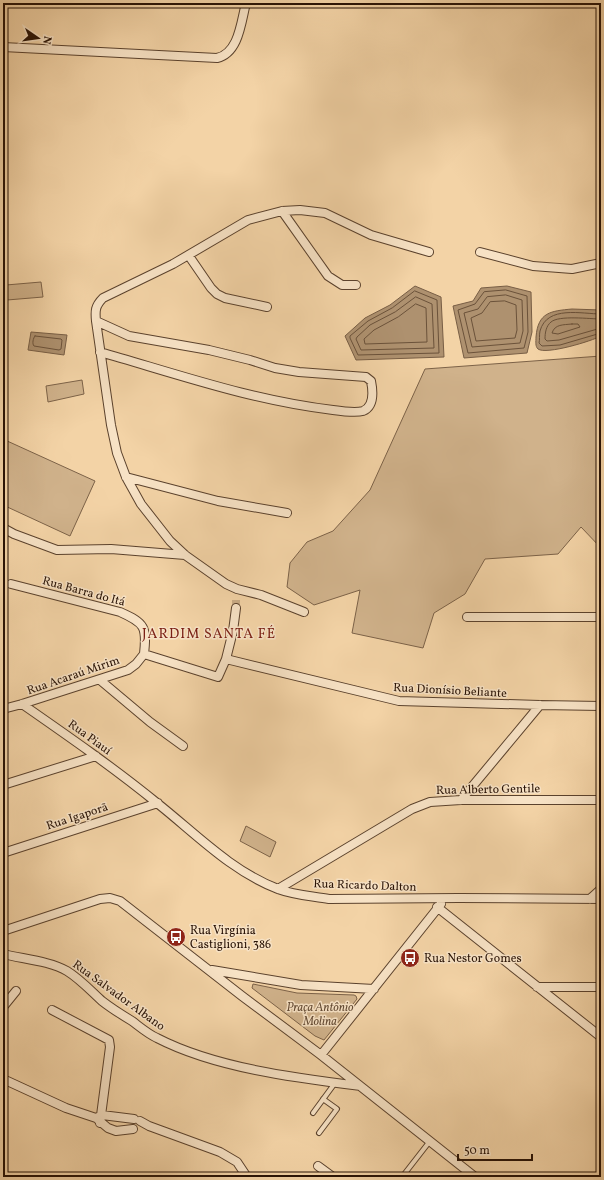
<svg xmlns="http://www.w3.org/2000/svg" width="604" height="1180" viewBox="0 0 604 1180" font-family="Vollkorn,serif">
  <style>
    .green { fill: #d0b28b; stroke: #7c6248 }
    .water { fill: #ae916f; stroke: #785e45 }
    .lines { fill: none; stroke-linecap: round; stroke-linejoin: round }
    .shore { stroke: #6b523a; stroke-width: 1 }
    .street-tunnel { stroke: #caac86; stroke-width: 8; stroke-dasharray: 8 4; stroke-linecap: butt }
    .lane-casing { stroke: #5b422d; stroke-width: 6 }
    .street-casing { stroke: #5b422d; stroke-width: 10 }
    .lane { stroke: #f7e2c5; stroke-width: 4 }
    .street { stroke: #f7e2c5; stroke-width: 8 }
    .labels { text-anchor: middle; stroke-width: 3; stroke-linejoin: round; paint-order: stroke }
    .street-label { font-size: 12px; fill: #281205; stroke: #f7e2c5 }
    .poi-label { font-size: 12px; fill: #281205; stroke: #f7e2c5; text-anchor: start }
    .park-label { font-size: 12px; font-style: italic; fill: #634a34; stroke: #f7e2c5 }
    .quarter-label { font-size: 14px; letter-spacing: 1px; fill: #7a1f14; stroke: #f7e2c5 }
  </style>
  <rect width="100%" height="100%" fill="#f3d3a6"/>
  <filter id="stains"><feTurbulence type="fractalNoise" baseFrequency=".005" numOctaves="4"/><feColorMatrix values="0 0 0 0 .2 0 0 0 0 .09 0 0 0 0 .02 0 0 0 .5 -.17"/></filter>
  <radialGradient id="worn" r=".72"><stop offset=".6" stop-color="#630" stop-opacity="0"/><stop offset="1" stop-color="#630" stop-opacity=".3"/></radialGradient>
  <!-- green -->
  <path class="green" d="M41,282l2,15 -36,3 -1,-15z
    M601,356v192l-20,-21 -23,27 -73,5 -20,35 -31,19 -11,35 -71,-15 8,-43 -46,15 -27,-18 3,-24 17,-21 26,-11 37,-41 55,-121z
    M82,380l2,14 -36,8 -2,-16z
    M5,440l90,41 -25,55 -67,-31v-60z
    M246,826l30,16 -6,15 -30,-16z
    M253,984l44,9 57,2 2,1 1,3 -33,41 -9,-4 -63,-48z"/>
  <!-- water -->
  <path class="water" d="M415,286l26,11 3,60 -88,3 -11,-24 20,-18 25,-13z
    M507,286l24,6 1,40 -5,21 -63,5 -11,-52 20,-5 8,-13z
    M572,309l29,1v26c-9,5 -55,19 -63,13 -3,-3 -2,-7 -2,-12 2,-25 15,-26 36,-28z
    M31,332l36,3 -3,20 -36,-5z"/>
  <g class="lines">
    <!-- shore -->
    <path class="shore" d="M506,290l21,6 1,36 -4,16 -56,5 -10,-43 17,-6 9,-12z
      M415,291l22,9 2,53 -81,2 -8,-17v-2l18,-15 24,-13z
      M506,295l16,5 1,31 -3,12 -48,4 -8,-34 14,-4 9,-12z
      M416,297l16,7 2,44 -73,2 -5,-11 1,-2 13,-12 25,-13z
      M505,301l11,4 1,25 -2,8 -39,3 -5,-23 11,-5 8,-11z
      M416,304l10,4 1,34 -62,2 -1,-5 10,-9 24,-13z
      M601,314c-19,0 -54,-9 -61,17 -1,4 0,9 -1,12l3,3 18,-1 41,-12
      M601,319c-11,0 -42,-4 -50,3 -5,4 -6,11 -6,17l2,2 12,-1 42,-12
      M572,324h6l2,3 -22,7 -6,-1c3,-9 11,-8 20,-9z
      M35,336l26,3 1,1 -1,9 -2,1 -25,-4c-2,-2 -1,-8 1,-10z"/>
    <!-- street-tunnel -->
    <path class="street-tunnel" d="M236,608v-12"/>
    <defs>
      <path id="lane" d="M313,1113l22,-30
        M319,1133l18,-24 -14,-10
        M402,1177l28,-36"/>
      <path id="street" d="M3,47l214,11c22,-5 24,-36 29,-55
        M282,211l46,65 14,9h14
        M480,252l53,14 39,3 29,-6
        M189,256l22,32 6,6 8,4 42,9
        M96,321l15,104 6,28 9,24 15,27 29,37 15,14 41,29 11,5 24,6 43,17
        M100,352c77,22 154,49 233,58 7,1 23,3 30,1 12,-5 10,-20 8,-30l-5,-4 -67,-5 -24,-4 -25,-8 -41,-10 -80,-14 -33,-15c-1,-10 -1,-15 7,-23l70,-34 75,-44 34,-9 18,-1 25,3 46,22 58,17
        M126,477l92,24 69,12
        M3,528l11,6 43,16 54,-1 74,6
        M11,584l109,28c25,11 27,15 24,42
        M467,617h134
        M144,654l74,23 8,-18 173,42 141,4 61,1
        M226,659l7,-28 3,-23
        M100,680l50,42 33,24
        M22,704c46,32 92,64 135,99 38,30 74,68 121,86 16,6 34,7 51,10l130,-1 142,1
        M3,709l19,-5 106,-34 8,-6 8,-10
        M3,785l93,-29
        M461,800l79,-95
        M3,853l155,-50
        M278,889l134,-80 18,-7 31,-2h140
        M590,899l11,-10
        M437,907l164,130
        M3,931l97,-32 10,-1 10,3 122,95 79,59 154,122
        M3,954c20,5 47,7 64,17 13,8 24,20 35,30 9,7 20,14 30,20 8,6 16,13 25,17 58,30 139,40 203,48
        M212,970l89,15 73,4
        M537,987h64
        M3,1007l13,-16
        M52,1010l57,30 1,7 -10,76
        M321,1055l120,-151
        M3,1079l63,29 30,10 12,10 8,3 17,-2
        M98,1117l4,-2 32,4
        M140,1121l9,5 71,26 17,10 10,15
        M318,1166l15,11"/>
    </defs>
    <!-- lane casing -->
    <use href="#lane" class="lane-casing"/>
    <!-- street casing -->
    <use href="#street" class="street-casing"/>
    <!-- lane -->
    <use href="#lane" class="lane"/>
    <!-- street -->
    <use href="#street" class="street"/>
  </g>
  <!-- icons -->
  <defs>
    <symbol id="bus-disc" viewBox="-11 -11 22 22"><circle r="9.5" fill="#8f2418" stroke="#f7e2c5"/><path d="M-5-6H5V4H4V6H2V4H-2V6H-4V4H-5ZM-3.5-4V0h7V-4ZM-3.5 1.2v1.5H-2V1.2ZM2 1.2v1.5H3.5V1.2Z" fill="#fff"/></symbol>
  </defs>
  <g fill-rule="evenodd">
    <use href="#bus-disc" x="165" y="926" width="22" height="22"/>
    <use href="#bus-disc" x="399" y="947" width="22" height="22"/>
  </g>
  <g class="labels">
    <!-- street labels -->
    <g class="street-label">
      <text transform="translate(84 591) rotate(15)" y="4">Rua Barra do Itá</text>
      <text transform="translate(73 675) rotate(-19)" y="4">Rua Acaraú Mirim</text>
      <text transform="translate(450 690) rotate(3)" y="4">Rua Dionísio Beliante</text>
      <text transform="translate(90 737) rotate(36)" y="4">Rua Piauí</text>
      <text transform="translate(488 789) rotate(-1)" y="4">Rua Alberto Gentile</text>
      <text transform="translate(77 816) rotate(-18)" y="4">Rua Igaporã</text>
      <text transform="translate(365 885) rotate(2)" y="4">Rua Ricardo Dalton</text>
      <text transform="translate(119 995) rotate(36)" y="4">Rua Salvador Albano</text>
    </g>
    <!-- poi labels -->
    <g class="poi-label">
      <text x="190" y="934">Rua Virgínia<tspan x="190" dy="14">Castiglioni, 386</tspan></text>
      <text x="424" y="962">Rua Nestor Gomes</text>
    </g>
    <!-- park labels -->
    <g class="park-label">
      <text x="320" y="1011">Praça Antônio<tspan x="320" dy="14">Molina</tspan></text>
    </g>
    <!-- quarter labels -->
    <g class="quarter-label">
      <text x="209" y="638">JARDIM SANTA FÉ</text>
    </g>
  </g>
  <!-- margin -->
  <rect width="604" height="1180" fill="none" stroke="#f3d3a6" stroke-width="16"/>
  <rect x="4" y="4" width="596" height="1172" fill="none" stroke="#281205" stroke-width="2"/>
  <rect x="8" y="8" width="588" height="1164" fill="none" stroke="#281205"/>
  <!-- north arrow -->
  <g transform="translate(38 38) rotate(103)" stroke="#f7e2c5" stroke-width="3" paint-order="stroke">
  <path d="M0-3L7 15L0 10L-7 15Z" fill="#281205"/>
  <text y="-6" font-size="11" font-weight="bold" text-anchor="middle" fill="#281205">N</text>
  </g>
  <!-- scale -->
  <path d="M458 1154v6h74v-6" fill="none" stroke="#281205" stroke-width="2"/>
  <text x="464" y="1154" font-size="12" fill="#281205" stroke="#f7e2c5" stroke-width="3" paint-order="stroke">50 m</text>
  <rect width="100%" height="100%" filter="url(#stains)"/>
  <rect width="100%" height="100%" fill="url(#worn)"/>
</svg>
